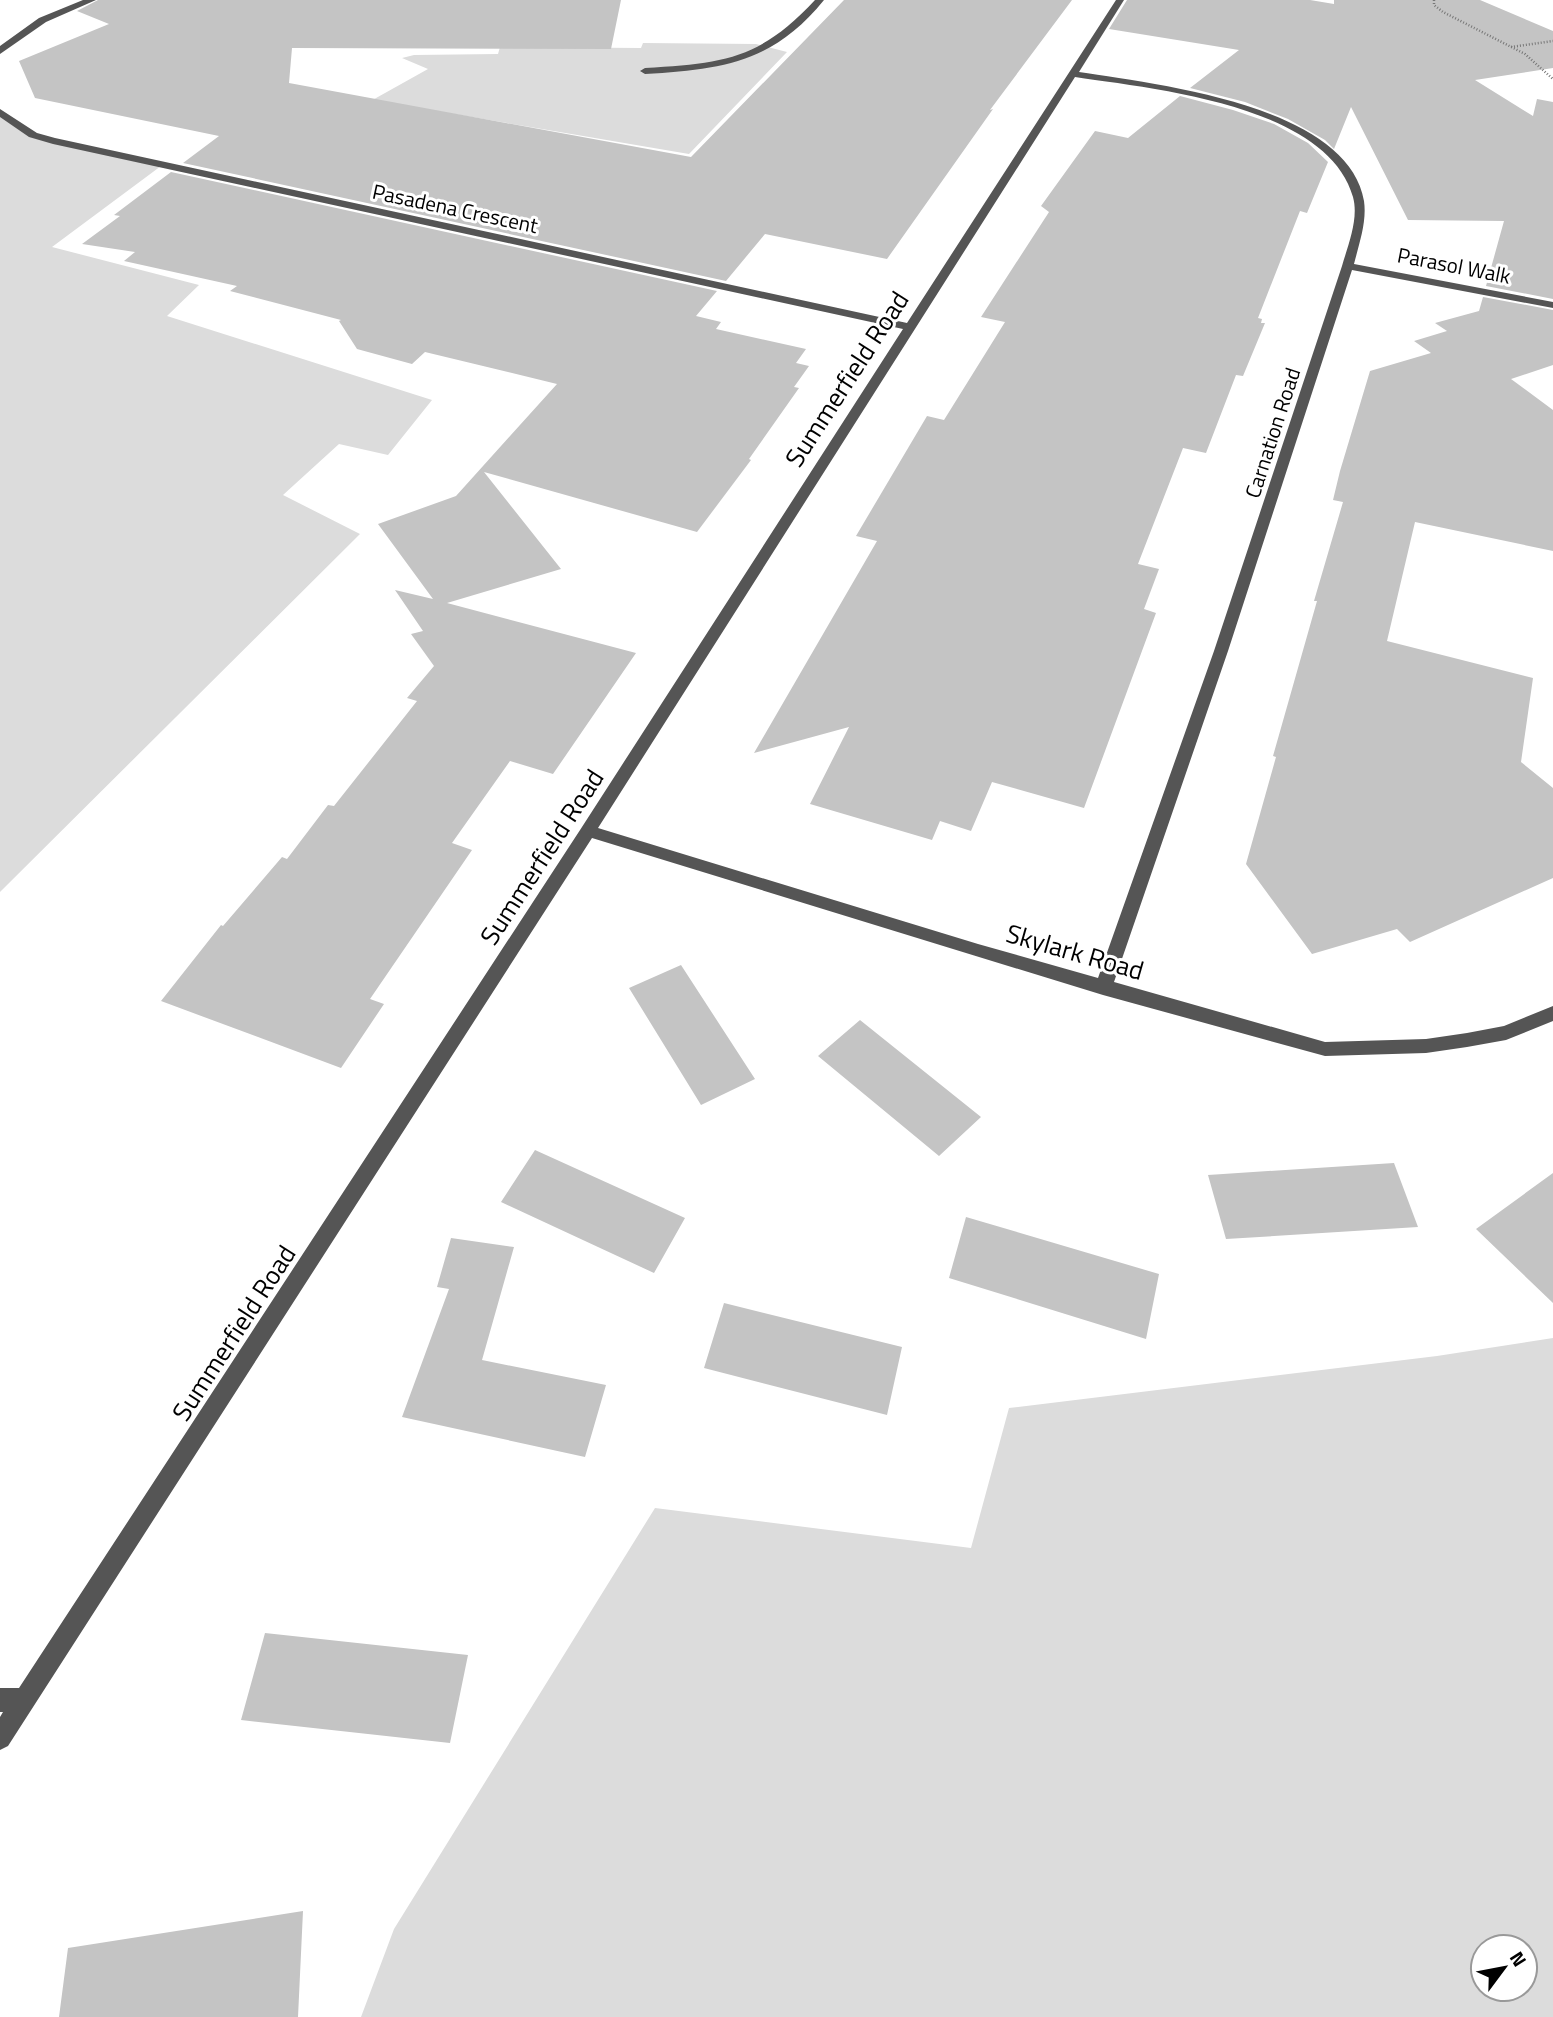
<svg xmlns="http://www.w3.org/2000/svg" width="1553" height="2017" viewBox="0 0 1553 2017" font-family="'Titillium Web',sans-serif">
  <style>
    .green { fill: #dcdcdc; fill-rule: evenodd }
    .building { fill: #c4c4c4 }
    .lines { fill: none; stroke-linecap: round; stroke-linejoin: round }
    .path { stroke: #777; stroke-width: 2.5; stroke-dasharray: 1 2; stroke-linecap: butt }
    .minor { fill: #555; fill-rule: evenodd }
    .labels { text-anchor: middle; stroke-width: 6; stroke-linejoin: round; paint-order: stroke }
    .far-street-label { font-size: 21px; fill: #000; stroke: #fff }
    .street-label { font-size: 26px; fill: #000; stroke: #fff }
  </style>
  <rect width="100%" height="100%" fill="#fff"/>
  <!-- green -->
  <path class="green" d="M643,43l113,1 31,8 -98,102 -276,-47 -62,5 77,-43 -26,-11 12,-3 84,-1 2,-7 141,1z
    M0,114l31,21 130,31 -109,81 147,38 -32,31 265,84 -44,55 -49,-11 -56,51 77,39 -360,358z
    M1553,1338v679h-1192l33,-88 261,-421 316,40 38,-140 428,-52zM1483,1947h42v42h-42z"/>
  <!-- building -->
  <path class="building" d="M98,0h523l-10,49 -319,-1 -3,35 402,74 153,-157h228l-82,110 3,-1 -106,150 -122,-25 -39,47 -543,-118 36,-27 -184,-38 -16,-37 90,-37 -32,-13z
    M1127,0h183l24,4v-4h146l73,31v37l-78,12 58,36 4,-17 16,3v197l-67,-13 18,-65 -96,-1 -57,-113 -17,42 -9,-9 -37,-21 -43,-17 -55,-14 49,-38 -130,-21z
    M1180,96l53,14 41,14 34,19 20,19 -21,51 -7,-2 -42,107 4,1 -1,4h4l-22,53 -7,-1 -30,78 -23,-5 -45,116 21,5 -15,40 12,4 -72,195 -92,-26 -21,49 -31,-10 -8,19 -122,-36 39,-77 -95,26 123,-212 -21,-5 71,-120 17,4 61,-98 -24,-5 68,-105 -8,-6 54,-75 33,7z
    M171,172l546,119 -21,25 25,6 -5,7 90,20 -10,14 13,3 -15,21 5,1 -50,71 2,1 -54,72 -213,-60 77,97 -114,34 189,50 -83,121 -43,-13 -58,82 20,7 -102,149 14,5 -43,64 -180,-67 60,-76 2,1 59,-69 5,2 41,-54 6,1 83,-105 -10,-3 27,-32 -23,-32 12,-3 -28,-41 38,9 -55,-75 78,-28 101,-112 -132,-32 -13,12 -55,-15 -18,-28 2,-1 -111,-29 7,-5 -113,-25 11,-9 -53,-8 38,-28 -6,-1z
    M1483,297l70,13v55l-42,14 42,31v141l-138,-29 -28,119 146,37 -12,84 32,26v90l-143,64 -13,-13 -85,25 -66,-90 30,-107 -3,-1 44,-155h-3l29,-99 -10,-2 7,-29 30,-100 61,-18 -17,-12 33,-10 -12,-8 44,-12z
    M681,965l74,114 -54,26 -72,-117z
    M860,1020l121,97 -42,39 -121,-100z
    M535,1150l150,68 -31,55 -153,-71z
    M1394,1163l24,64 -192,12 -18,-64z
    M1553,1173v130l-77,-74z
    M966,1217l193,57 -13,65 -197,-61z
    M451,1238l63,9 -32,113 124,25 -21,72 -183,-40 47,-128 -12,-2z
    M724,1303l178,44 -15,68 -183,-47z
    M265,1633l203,22 -18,88 -209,-23z
    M303,1911l-5,106h-239l9,-69z"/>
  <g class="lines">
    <!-- path -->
    <path class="path" d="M1434,0v5l9,7 82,42 28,25
      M1511,47l42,-6"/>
    <!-- minor -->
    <path class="minor" d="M83,0h13l-50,22 -46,32v-8l39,-28z
      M815,0h9c-51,63 -102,69 -179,74l-5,-3 5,-3c79,-5 114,-8 170,-68z
      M1116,0h8l-45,72c77,12 269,33 285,129 3,21 -5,43 -10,63l199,38v6l-201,-38 -124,381 -114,331 211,60 101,-3 41,-6 37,-7 49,-20v15l-47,19 -39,7 -41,6 -101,3 -222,-61 -511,-157 -584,908 -8,4v-33l3,-5h-3v-24h19l563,-861 321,-498 -850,-185 -24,-7 -29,-20v-8l37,24 18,5 852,185zM1075,77c80,12 252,28 278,120 6,22 -5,48 -11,69l-128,385 -116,327 -120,-34 -380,-116z"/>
  </g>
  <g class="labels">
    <!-- far-street labels -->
    <g class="far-street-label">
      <text transform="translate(455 209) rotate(12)" y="7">Pasadena Crescent</text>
      <text transform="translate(1454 266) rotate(11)" y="7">Parasol Walk</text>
      <text transform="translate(1273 433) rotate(-72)" y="7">Carnation Road</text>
    </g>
    <!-- street labels -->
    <g class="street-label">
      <text transform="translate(847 379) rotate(-57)" y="9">Summerfield Road</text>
      <text transform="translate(542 857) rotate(-57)" y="9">Summerfield Road</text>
      <text transform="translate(1075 952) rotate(16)" y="9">Skylark Road</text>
      <text transform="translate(234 1333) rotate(-57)" y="9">Summerfield Road</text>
    </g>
  </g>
  <!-- north arrow -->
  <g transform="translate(1504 1968) rotate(58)"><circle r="33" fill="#ffffff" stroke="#999999" stroke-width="2"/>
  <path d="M0-5L12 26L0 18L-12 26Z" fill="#000000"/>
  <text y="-10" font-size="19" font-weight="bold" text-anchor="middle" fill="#000000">N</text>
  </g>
</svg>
